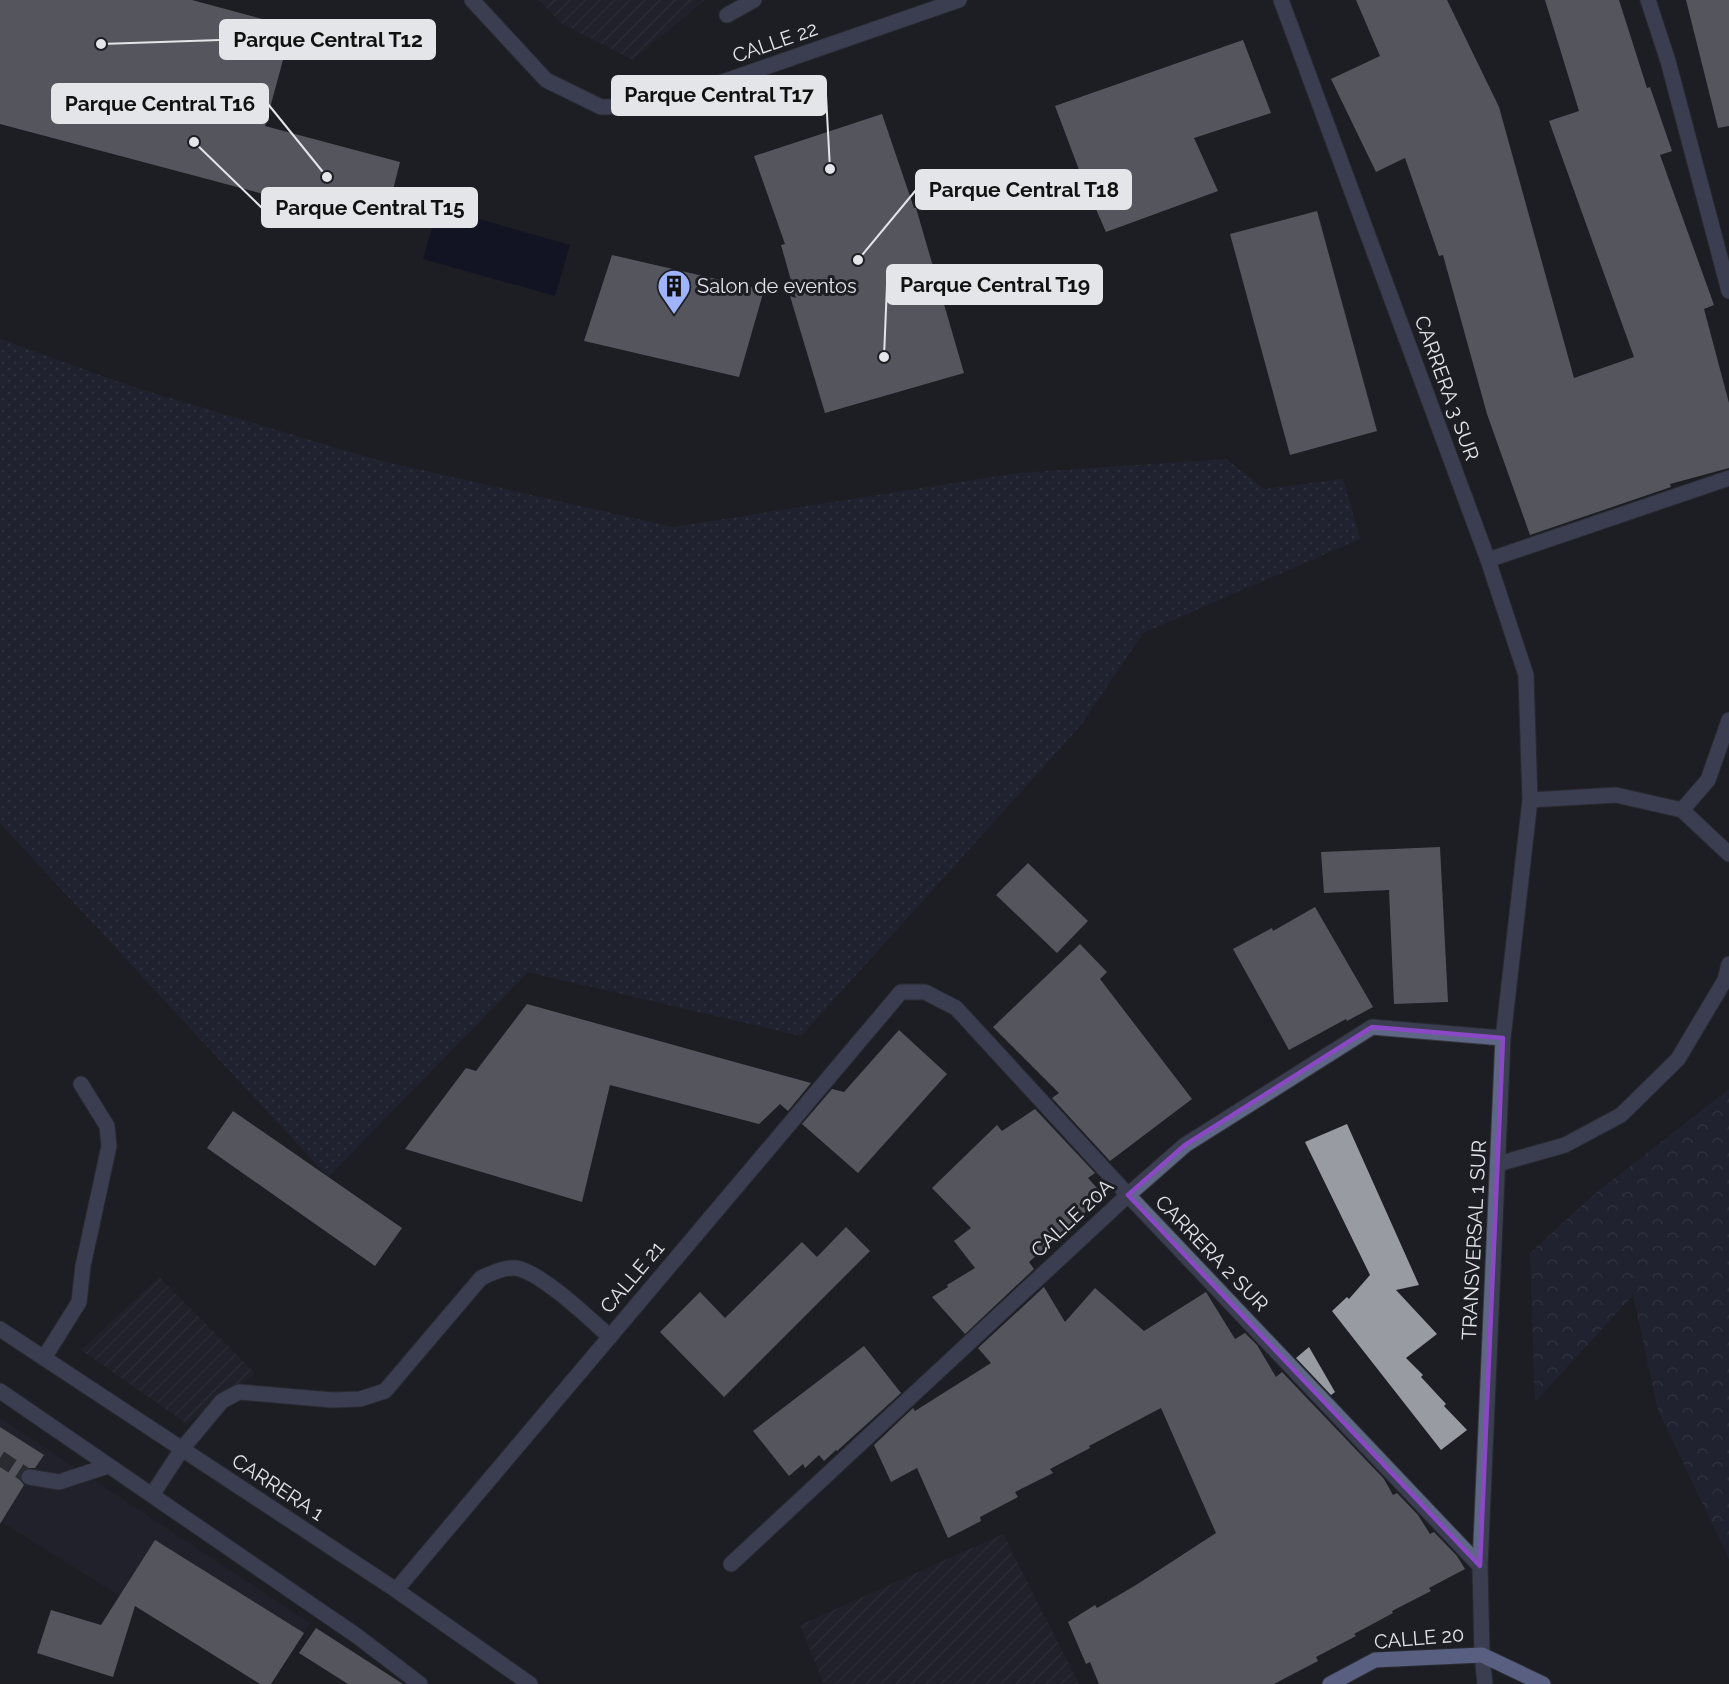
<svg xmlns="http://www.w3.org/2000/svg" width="1729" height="1684" viewBox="0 0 1729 1684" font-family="Raleway,sans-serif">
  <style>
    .built { fill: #242731 }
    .industrial { fill: url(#industrial-furrows) }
    .grass { fill: url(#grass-dots) }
    .forest { fill: url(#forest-crowns) }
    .water { fill: #060a23 }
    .building { fill: #999ba2 }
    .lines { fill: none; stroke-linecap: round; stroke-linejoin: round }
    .minor-tunnel { stroke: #3b3c42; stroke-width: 15; stroke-dasharray: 15 8; stroke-linecap: butt }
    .minor-casing { stroke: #393a40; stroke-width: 17 }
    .major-casing { stroke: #393a40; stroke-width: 17 }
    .minor { stroke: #5e6786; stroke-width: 15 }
    .major { stroke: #9fb0f1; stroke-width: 15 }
    .marked { fill: none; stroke: #8b48c5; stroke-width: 4.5; stroke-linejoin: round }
    .labels { text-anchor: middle; stroke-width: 6; stroke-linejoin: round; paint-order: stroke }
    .street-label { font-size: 20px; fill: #e4e5e9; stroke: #1d1e24 }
    .poi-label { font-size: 20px; fill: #e4e5e9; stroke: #1d1e24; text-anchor: start }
    .leader { fill: none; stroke: #e4e5e9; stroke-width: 2 }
    .callout-dot { fill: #e4e5e9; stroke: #1d1e24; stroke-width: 2 }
    .callout { fill: #e4e5e9; stroke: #e4e5e9; stroke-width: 2 }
    .callout-label { font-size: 21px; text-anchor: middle; font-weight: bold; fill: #111 }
  </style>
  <defs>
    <pattern id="industrial-furrows" width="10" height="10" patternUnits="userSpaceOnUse" patternTransform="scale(1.5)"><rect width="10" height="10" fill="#242731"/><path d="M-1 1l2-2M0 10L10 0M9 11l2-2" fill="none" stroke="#393c45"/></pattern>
    <pattern id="grass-dots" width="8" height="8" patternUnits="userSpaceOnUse" patternTransform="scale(1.5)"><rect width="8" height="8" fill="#252a3d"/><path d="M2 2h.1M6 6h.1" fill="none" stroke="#444959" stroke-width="1.8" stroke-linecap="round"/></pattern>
    <pattern id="forest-crowns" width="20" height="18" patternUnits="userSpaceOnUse" patternTransform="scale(1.5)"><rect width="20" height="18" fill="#252a3d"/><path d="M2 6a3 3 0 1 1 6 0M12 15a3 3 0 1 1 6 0" fill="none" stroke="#444959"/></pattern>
  </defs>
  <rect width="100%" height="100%" fill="#1d1e24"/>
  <!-- built -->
  <path class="built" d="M0,1418l310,205 -39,61h-11l-260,-163z"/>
  <!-- industrial -->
  <path class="industrial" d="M539,0h166l-72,60 -71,-36z
    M159,1277l96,96 -68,51 -106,-74z
    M1003,1534l76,150h-255l-24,-59z"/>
  <!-- grass -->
  <path class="grass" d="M0,339l133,48 244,73 296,67 345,-54 208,-14 38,30 79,-10 17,60 -217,94 -62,92 -280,311 -273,-64 -200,205 -328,-354z"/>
  <!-- forest -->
  <path class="forest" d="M1729,1089v470l-71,-149 -25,-115 -98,107 -5,-149 67,-61z"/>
  <!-- water -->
  <path class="water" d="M438,207l132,38 -15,51 -132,-37z"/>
  <!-- building -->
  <path class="building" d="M0,0h192l100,27 -27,99 135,36 -16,64 -384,-102z
    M1356,0h91l52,107 75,271 60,-21 -85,-236 30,-10 -34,-111h74l28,88 3,-1 22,64 -12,4 54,150 -10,4 25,94v65l-59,16 1,3 -141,48 -43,-121 -44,-159 -4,1 -34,-98 -29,14 -45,-93 49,-23z
    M1686,0h43v126l-11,2z
    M1243,40l28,73 -77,25 24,53 -112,41 -25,-57 -26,-69z
    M882,114l32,94h2l48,165 -139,40 -35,-117 6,2 -15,-53 4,-1 -31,-88z
    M1317,211l60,220 -87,24 -60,-221z
    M612,255l152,35 -25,87 -155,-36z
    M1440,847l8,155 -54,2 -5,-114 -65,3 -3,-41z
    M1028,863l60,58 -31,32 -61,-58z
    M1315,907l58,100 -26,14 -1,-2 -57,31 -56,-101 39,-21 1,3z
    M1080,944l27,28 -7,7 92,120 -82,62 -58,-63 7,-5 -66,-66z
    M527,1004l204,57 80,22 -23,28 -8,-7 -21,20 -149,-39 -28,117 -177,-53 61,-81 10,3z
    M899,1030l48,44 -89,99 -56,-49 30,-35 12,3z
    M1035,1109l60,64 -7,5 16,18 -75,66 5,7 -69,65 -33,-37 16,-10 -1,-2 28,-17 -21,-27 17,-13 -39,-40 65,-63 5,6z
    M233,1111l169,117 -27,38 -168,-118z
    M1347,1124l72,161 -23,5 41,44 -31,24 17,17 -2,2 25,27 -2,2 23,24 -26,20 -109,-139 15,-14 2,2 21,-24 -65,-133z
    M846,1227l24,24 -146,146 -64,-65 40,-40 25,26 77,-76 15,15z
    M1044,1287l21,35 30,-34 49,43 62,-39 29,47 10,-6 12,12 19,32 6,-5 102,107 9,16 4,-2 21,22 12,19 4,-2 23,24 8,13 -36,19 2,3 -39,20 1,2 -39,21 2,2 -40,21 2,4 -44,23h-175l-9,-22 -4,2 -18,-42 27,-17 2,3 39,-23 80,-52 -55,-125 -72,38 1,2 -40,21 3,4 -38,19 3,5 -38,20 1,4 -33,17 -31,-70 -26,14 -17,-37 39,-37 2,3 76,-48 -13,-15z
    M864,1346l37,47 -64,58 -1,-1 -12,11 -5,-6 -14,13 -2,-4 -14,12 -36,-45z
    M1309,1347l26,45 -4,3 -35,-37z
    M0,1427l44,28 -9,13h-9l-5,3 -1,9 4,5 -24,39z
    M155,1540l149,93 -33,51h-11l-125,-78 -22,71 -76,-24 14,-43 50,15z
    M316,1628l87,56h-55l-49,-31z"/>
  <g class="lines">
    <!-- minor-tunnel -->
    <path class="minor-tunnel" d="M0,1458l29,19"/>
    <defs>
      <path id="minor" d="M472,0l74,80 55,27 52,-1 306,-106
        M1281,0l207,560 38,115 4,125 -27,238 -23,528 2,89 3,29
        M1648,0l20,61 61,230
        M727,15l27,-15
        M1488,560l241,-82
        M1530,800l86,-5 66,15 47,44
        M1682,810l26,-30 21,-60
        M1498,1164l67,-19 56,-30 57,-56 47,-79 4,-16
        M0,1329l396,261 134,94
        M44,1358l35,-56 4,-36 26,-120 -2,-20 -26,-42
        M0,1391l357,245 63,48
        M29,1477l30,5 49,-16
        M152,1495l30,-46 40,-48 17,-9 93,8 28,-1 25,-8 96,-113c11,-5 23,-11 35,-10 25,4 74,51 94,69
        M731,1564l397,-369 57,-50 187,-118 131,11
        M396,1590l505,-598h24l31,16 172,187 352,371"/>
      <path id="major" d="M1330,1684l45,-24 107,-5 61,29"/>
    </defs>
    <!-- minor casing -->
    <use href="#minor" class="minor-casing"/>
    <!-- major casing -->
    <use href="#major" class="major-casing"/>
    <!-- minor -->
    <use href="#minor" class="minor"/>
    <!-- major -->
    <use href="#major" class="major"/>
  </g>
  <!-- marked area -->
  <path d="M0 0H1729V1684H0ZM1372,1027l131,11 -23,528 -352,-371 57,-50z" fill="#1d1e24" fill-opacity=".55" fill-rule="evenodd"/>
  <path class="marked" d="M1372,1027l131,11 -23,528 -352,-371 57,-50z"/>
  <!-- icons -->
  <defs>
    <symbol id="building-pin" viewBox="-11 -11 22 30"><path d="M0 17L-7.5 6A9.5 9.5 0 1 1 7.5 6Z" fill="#a0b3fd" stroke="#1d1e24"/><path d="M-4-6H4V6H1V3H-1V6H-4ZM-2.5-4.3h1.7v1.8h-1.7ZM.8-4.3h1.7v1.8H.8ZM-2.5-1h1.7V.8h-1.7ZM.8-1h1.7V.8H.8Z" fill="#111"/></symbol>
  </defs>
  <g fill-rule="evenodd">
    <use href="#building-pin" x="655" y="267" width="38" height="52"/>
  </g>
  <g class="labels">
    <!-- street labels -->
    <g class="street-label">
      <text transform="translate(775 42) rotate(-19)" y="7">CALLE 22</text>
      <text transform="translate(1447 388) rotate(70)" y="7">CARRERA 3 SUR</text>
      <text transform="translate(1072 1218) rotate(-43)" y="7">CALLE 20A</text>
      <text transform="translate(1474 1240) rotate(-87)" y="7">TRANSVERSAL 1 SUR</text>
      <text transform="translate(1212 1253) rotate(46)" y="7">CARRERA 2 SUR</text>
      <text transform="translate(632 1277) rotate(-50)" y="7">CALLE 21</text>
      <text transform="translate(278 1487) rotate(33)" y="7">CARRERA 1</text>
      <text transform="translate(1419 1638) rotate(-5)" y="7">CALLE 20</text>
    </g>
    <!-- poi labels -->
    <g class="poi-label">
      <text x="697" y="293">Salon de eventos</text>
    </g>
  </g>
  <!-- callouts -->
  <path class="leader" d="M101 44L220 40M830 169L826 95M327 177L268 104M858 260L916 190M194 142L262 208M884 357L887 285"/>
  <g class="callout-dot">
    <circle cx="101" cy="44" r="6"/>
    <circle cx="830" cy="169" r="6"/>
    <circle cx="327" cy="177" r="6"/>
    <circle cx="858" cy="260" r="6"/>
    <circle cx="194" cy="142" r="6"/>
    <circle cx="884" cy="357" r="6"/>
  </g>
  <g class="callout">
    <rect x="220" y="20" width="215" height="39" rx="6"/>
    <rect x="612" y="76" width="214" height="39" rx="6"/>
    <rect x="52" y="84" width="216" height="39" rx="6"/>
    <rect x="916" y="170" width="215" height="39" rx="6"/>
    <rect x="262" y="188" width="215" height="39" rx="6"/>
    <rect x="887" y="265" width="215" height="39" rx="6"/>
  </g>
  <g class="callout-label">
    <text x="328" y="47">Parque Central T12</text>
    <text x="719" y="102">Parque Central T17</text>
    <text x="160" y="111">Parque Central T16</text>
    <text x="1024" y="197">Parque Central T18</text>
    <text x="370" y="215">Parque Central T15</text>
    <text x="995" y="292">Parque Central T19</text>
  </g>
</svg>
